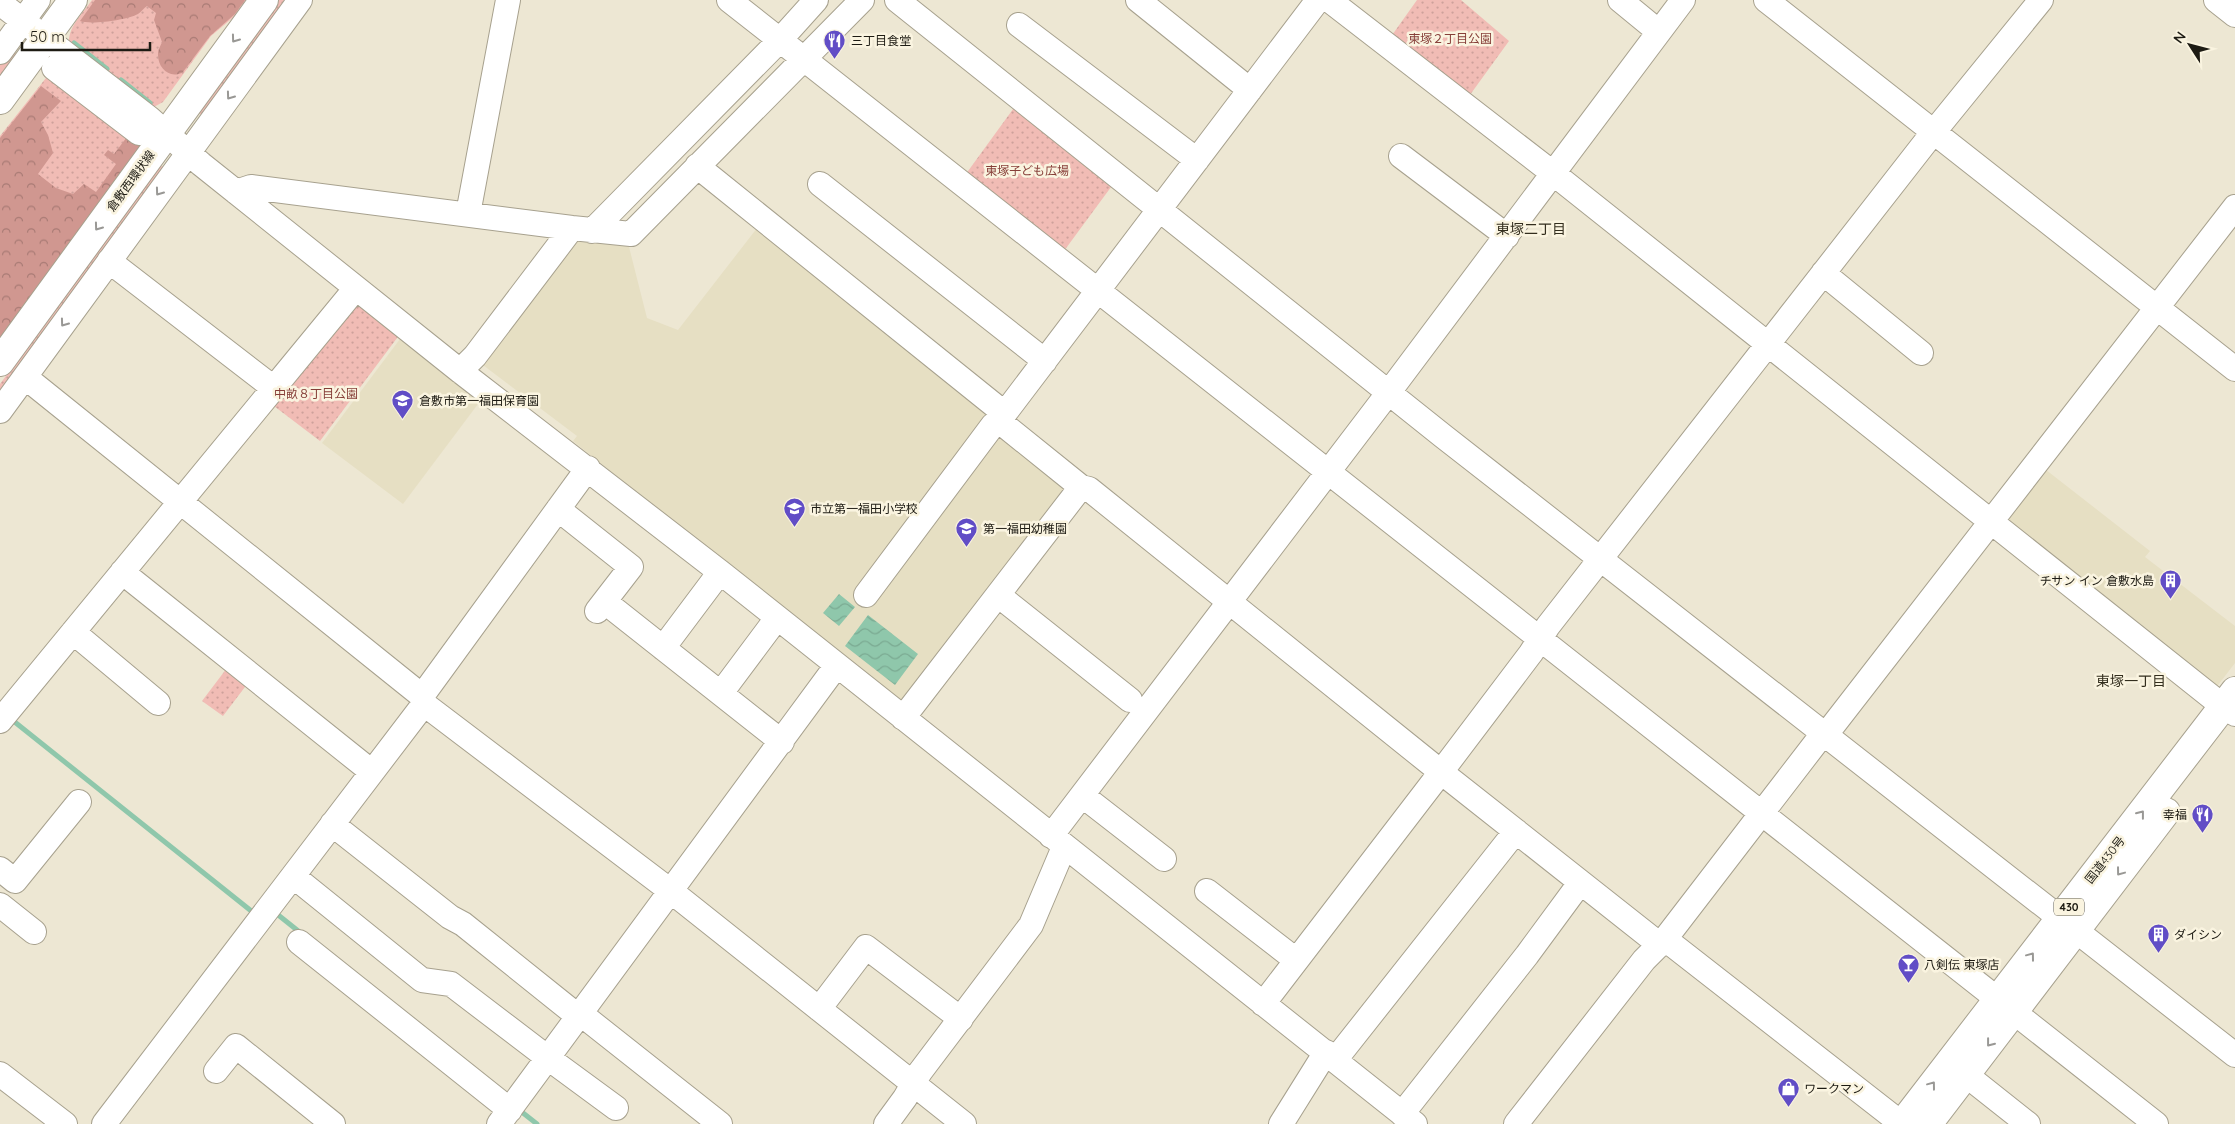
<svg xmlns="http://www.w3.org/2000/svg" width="2235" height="1124" viewBox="0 0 2235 1124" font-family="Quicksand,'Noto Sans JP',sans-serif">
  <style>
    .built { fill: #e6dfc3 }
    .grass { fill: url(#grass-dots) }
    .forest { fill: url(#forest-crowns) }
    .water { fill: url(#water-waves) }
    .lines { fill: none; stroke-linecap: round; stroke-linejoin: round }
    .stream { stroke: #8fc7ab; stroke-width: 5 }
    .minor-casing { stroke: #a7a18e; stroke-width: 26 }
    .major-casing { stroke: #a7a18e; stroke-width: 30 }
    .highway-casing { stroke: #a7a18e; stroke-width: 30 }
    .minor { stroke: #fff; stroke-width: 24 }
    .major { stroke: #fff; stroke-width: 28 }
    .highway { stroke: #fff; stroke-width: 28 }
    .oneway { stroke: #999895 }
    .labels { text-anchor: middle; stroke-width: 5; stroke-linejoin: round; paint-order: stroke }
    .shield { fill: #faf4e0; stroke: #5f5c50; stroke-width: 1 }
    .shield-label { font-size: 11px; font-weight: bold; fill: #1d1b13 }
    .park-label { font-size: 12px; fill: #863e38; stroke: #faf4e0 }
    .poi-label { font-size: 12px; fill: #1d1b13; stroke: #faf4e0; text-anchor: start }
    .street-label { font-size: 12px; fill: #1d1b13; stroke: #faf4e0 }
    .neighbourhood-label { font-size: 14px; fill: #332e1e; stroke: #faf4e0 }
  </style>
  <defs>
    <pattern id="grass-dots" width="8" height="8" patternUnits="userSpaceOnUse" patternTransform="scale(1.25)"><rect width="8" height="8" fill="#f1bcb5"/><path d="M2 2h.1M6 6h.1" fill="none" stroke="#cea19b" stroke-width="1.8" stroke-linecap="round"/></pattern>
    <pattern id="forest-crowns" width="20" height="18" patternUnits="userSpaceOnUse" patternTransform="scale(1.25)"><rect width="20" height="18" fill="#d09790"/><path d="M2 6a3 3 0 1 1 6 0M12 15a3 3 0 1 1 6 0" fill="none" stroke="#a87a74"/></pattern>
    <pattern id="water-waves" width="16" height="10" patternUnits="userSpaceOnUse" patternTransform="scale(1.25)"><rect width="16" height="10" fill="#8fc7ab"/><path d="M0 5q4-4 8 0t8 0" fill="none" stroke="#7baa92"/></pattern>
  </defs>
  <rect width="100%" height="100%" fill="#ede7d3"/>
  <!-- built -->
  <path class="built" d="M761,223l234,189 3,16 68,55 1,10 -164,210 -123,-95 -207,-167 4,-5 -98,-74 98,-128 50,5 20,79 31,12z
    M403,335l81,61 -81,108 -81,-61z
    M2041,466l109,85 -5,6 90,69v37l-20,26 -217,-167z"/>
  <!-- grass -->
  <path class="grass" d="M92,0h155l-11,15 -25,21 -48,66 -11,6 -83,-65c-1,-16 14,-30 23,-43z
    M279,0h13l-86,118 -9,-6z
    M1417,0h44l48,41 -42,58 -77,-61z
    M10,51l6,2v3l-16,22v-13z
    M57,64l92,66 -149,210v-204z
    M1016,105l98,78 -53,72 -98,-77z
    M163,166l4,3 -167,231v-16l159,-217z
    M357,301l43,33 -80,107 -50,-38z
    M227,668l21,15 -25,33 -21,-15z"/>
  <!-- forest -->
  <path class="forest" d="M95,0h150l-10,14 -25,22 -27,36c-13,8 -26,-4 -25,-19 0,-3 3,-8 4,-11l-8,-22 2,-7 -9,-7c-3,2 -6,6 -9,8 -11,6 -47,11 -58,7z
    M41,86l20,15 -20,21 7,13 5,18 -15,21 18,14 17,6 11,-10 12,8 20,-28 -12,-9 4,-5 6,4 16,-21 13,10 -143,196v-201z"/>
  <!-- water -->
  <path class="water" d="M839,594l16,13 -16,19 -16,-13z
    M868,615l50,39 -23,31 -50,-39z"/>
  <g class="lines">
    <!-- stream -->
    <path class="stream" d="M74,43l33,26
      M121,80l29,23
      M11,719l244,195
      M277,914l25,20
      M518,1109l19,15"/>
    <defs>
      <path id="minor" d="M729,0l1427,1124
        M897,0l546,436 792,619
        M1138,0l112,90
        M1329,0l225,174 660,525 21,15
        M1620,0l39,32
        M1766,0l469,369
        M2216,0l19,15
        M0,3l149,115 52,46 259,207 260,201 695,552
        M1019,25l178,135
        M0,52l38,-52
        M54,68l85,65
        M1401,156l106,80
        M697,166l307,247
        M820,184l225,177
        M236,192l15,-5 321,41 59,6 231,-234
        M468,214l40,-214
        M592,231l188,-191 36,-40
        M109,261l166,128
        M1823,273l98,80
        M460,371l15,-15 97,-128
        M25,377l397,319 2,8 248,188 292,232
        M0,411l300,-411
        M1081,487l8,2 352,283 219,173
        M558,509l73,58 -34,44
        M122,572l250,200
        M866,595l127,-170 6,-4
        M998,595l132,105
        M605,602l177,140
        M73,632l85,71
        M663,648l57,-76
        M721,693l56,-75
        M422,696l166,-228
        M903,718l178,-231 -82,-66 319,-421
        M0,721l356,-433
        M1083,796l81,63
        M332,824l118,93 13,7 116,93
        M1051,836l338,-444 294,-392
        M0,869l15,12 64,-79
        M293,876l129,104 29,4 97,74 68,50
        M1207,891l89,69
        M0,905l34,27
        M1665,939l237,185
        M299,942l211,168
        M1263,1004l178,-232 90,-119 17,-27 380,-487 113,-139
        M819,1009l47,-62 95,72
        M581,1014l139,110
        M1335,1060l181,-229
        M1951,1063l77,61
        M216,1071l20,-25 97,78
        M0,1074l65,50
        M1402,1114l125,-159 53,-72
        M104,1124l320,-420
        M499,1124l338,-459
        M886,1124l19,-26 15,-26 111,-147 33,-78
        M1281,1124l45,-72
        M1516,1124l128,-164 21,-21 153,-199 13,-12 404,-521"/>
      <path id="major" d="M0,100l73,-100
        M0,362l264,-362"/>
      <path id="highway" d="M1902,1124l333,-433
        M1928,1124l238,-312"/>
    </defs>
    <!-- minor casing -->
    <use href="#minor" class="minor-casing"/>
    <!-- major casing -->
    <use href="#major" class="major-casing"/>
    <!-- highway casing -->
    <use href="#highway" class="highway-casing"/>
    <!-- minor -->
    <use href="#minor" class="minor"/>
    <!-- major -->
    <use href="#major" class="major"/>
    <!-- highway -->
    <use href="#highway" class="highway"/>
  </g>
  <!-- one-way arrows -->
  <defs><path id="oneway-chevron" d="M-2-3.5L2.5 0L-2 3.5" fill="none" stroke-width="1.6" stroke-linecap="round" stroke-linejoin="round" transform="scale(1.25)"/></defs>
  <g class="oneway">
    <use href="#oneway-chevron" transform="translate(235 39) rotate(126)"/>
    <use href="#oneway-chevron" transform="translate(230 96) rotate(126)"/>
    <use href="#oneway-chevron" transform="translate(159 192) rotate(126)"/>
    <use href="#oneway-chevron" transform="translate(98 227) rotate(126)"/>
    <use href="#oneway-chevron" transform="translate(64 323) rotate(126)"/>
    <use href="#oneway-chevron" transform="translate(2141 814) rotate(-52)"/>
    <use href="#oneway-chevron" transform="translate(2120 872) rotate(127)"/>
    <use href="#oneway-chevron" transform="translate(2031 956) rotate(-53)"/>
    <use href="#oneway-chevron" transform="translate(1990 1043) rotate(128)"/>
    <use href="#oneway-chevron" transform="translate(1932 1085) rotate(-53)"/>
  </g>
  <!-- icons -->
  <defs>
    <symbol id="restaurant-pin" viewBox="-11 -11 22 30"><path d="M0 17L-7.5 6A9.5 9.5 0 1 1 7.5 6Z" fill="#614dc6" stroke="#faf4e0"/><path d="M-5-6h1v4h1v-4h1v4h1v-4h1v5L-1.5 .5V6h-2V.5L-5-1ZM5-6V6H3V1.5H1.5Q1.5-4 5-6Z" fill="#fff"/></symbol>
    <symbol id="school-pin" viewBox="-11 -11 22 30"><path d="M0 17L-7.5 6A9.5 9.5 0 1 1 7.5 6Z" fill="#614dc6" stroke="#faf4e0"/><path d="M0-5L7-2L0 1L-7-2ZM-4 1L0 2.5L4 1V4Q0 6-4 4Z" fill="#fff"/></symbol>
    <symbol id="building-pin" viewBox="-11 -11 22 30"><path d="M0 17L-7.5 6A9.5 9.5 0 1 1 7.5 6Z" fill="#614dc6" stroke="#faf4e0"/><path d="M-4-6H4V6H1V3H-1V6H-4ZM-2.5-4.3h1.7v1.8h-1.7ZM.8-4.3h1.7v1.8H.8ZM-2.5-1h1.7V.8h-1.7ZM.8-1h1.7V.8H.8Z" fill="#fff"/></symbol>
    <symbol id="bar-pin" viewBox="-11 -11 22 30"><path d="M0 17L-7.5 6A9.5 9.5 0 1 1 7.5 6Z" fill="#614dc6" stroke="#faf4e0"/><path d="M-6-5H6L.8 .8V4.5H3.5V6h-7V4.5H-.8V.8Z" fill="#fff"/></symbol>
    <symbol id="shop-pin" viewBox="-11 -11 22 30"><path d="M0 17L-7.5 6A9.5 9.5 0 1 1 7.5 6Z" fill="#614dc6" stroke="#faf4e0"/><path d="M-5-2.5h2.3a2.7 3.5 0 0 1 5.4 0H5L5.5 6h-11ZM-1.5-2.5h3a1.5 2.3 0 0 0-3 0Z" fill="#fff"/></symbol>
  </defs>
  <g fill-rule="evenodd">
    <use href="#restaurant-pin" x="822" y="28" width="25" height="34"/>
    <use href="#school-pin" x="390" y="388" width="25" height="34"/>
    <use href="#school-pin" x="782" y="496" width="25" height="34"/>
    <use href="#school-pin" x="954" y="516" width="25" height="34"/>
    <use href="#building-pin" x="2158" y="568" width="25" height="34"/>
    <use href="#restaurant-pin" x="2190" y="802" width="25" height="34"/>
    <use href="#building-pin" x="2146" y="922" width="25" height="34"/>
    <use href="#bar-pin" x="1896" y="952" width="25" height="34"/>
    <use href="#shop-pin" x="1776" y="1076" width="25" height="34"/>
  </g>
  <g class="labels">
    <!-- shield labels -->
    <rect class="shield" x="2054" y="898.5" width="30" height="17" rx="4"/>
    <g class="shield-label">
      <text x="2069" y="911">430</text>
    </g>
    <!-- park labels -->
    <g class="park-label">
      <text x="1450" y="43">東塚２丁目公園</text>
      <text x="1027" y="175">東塚子ども広場</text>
      <text x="316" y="398">中畝８丁目公園</text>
    </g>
    <!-- poi labels -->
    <g class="poi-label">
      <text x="851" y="45">三丁目食堂</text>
      <text x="419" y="405">倉敷市第一福田保育園</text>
      <text x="810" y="513">市立第一福田小学校</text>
      <text x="983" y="533">第一福田幼稚園</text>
      <text x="2154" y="585" text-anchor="end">チサン イン 倉敷水島</text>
      <text x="2187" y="819" text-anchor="end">幸福</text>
      <text x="2174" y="939">ダイシン</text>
      <text x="1924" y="969">八剣伝 東塚店</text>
      <text x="1804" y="1093">ワークマン</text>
    </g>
    <!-- street labels -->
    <g class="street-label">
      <text transform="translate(131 181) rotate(-54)" y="4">倉敷西環状線</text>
      <text transform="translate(2105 860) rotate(-52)" y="4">国道430号</text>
    </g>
    <!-- neighbourhood labels -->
    <g class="neighbourhood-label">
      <text x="1531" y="234">東塚二丁目</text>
      <text x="2131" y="686">東塚一丁目</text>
    </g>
  </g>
  <!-- north arrow -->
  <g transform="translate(2190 45) rotate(306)" stroke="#faf4e0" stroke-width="4" paint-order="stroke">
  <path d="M0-4L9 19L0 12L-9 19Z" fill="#1d1b13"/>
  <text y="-8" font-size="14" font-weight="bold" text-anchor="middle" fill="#1d1b13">N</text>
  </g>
  <!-- scale -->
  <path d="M22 42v8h128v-8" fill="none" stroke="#1d1b13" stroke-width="2.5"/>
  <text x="30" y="42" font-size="15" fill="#1d1b13" stroke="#faf4e0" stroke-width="4" paint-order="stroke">50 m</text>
</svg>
